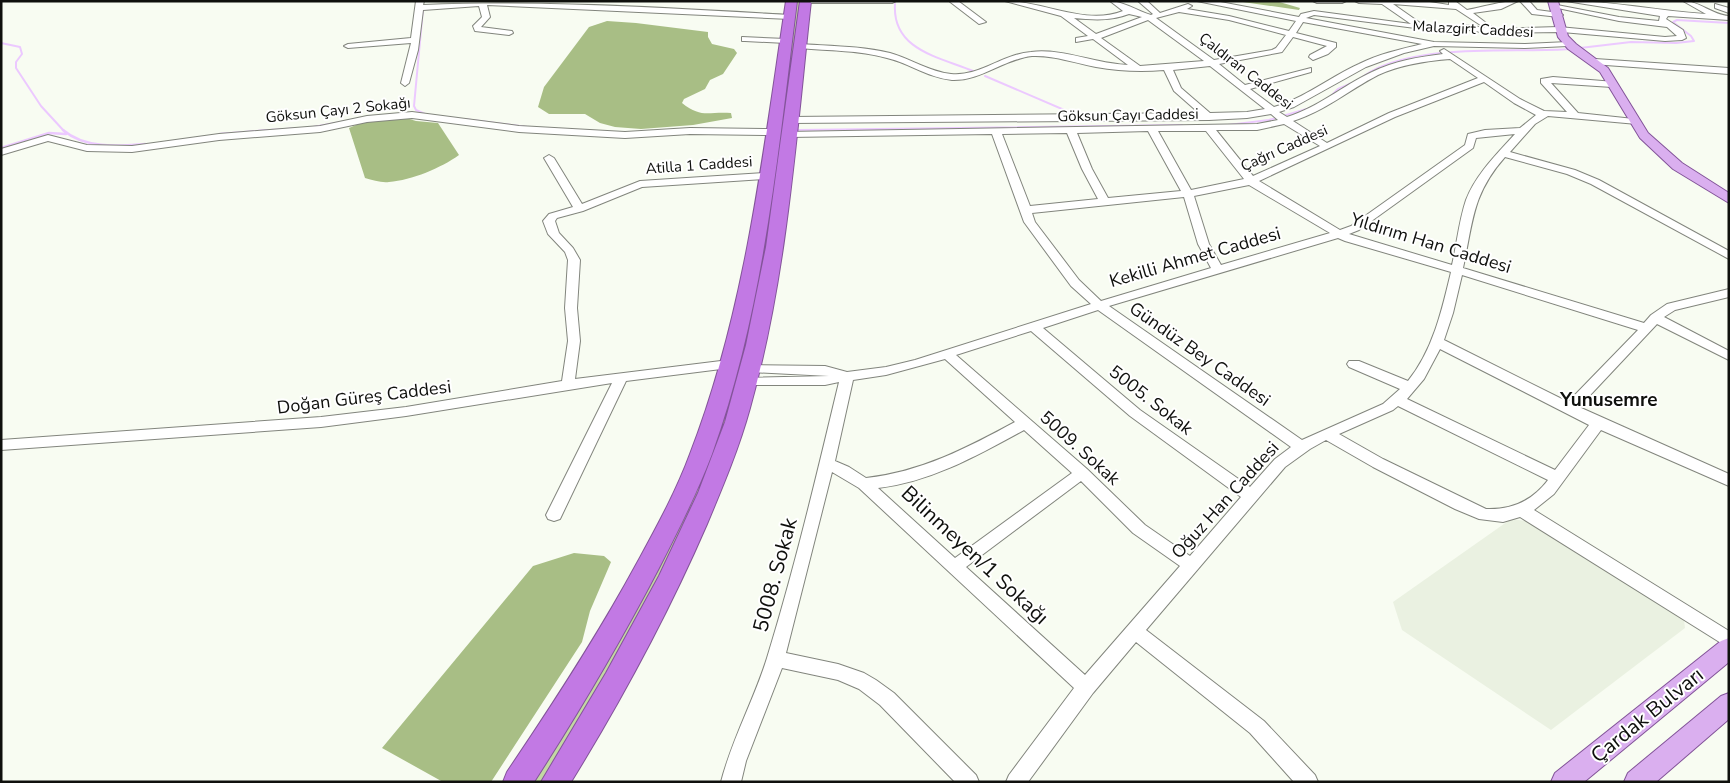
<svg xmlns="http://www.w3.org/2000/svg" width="1730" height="783" viewBox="0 0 1730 783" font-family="'Nunito Sans',sans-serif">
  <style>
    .built { fill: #eaf1e1 }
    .green { fill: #c3d8a3 }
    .forest { fill: #a8be85 }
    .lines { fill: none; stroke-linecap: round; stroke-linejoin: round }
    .stream-far1 { stroke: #ecc9ff; stroke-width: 2 }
    .stream { stroke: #ecc9ff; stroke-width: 2.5 }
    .minor-casing { stroke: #82857d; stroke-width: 2 }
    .major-casing { stroke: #835499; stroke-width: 2 }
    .highway-casing { stroke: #835499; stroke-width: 2 }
    .minor { fill: #fff; fill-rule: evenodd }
    .major { fill: #daafef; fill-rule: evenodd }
    .highway { fill: #c279e4; fill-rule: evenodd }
    .labels { text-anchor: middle; stroke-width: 4; stroke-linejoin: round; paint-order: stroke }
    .far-street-label { font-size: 15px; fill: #0f100d; stroke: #fff }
    .street-label { font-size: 18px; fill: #0f100d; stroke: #fff }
    .neighbourhood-label { font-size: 19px; font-weight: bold; fill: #0f100d; stroke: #fff }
    .near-street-label { font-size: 21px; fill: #0f100d; stroke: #fff }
  </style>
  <rect width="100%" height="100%" fill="#f8fcf2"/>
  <!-- built -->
  <path class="built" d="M1511,519l16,2 157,99 1,8 -134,102 -149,-100 -9,-28z"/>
  <!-- green -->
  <path class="green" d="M797,1h5l-47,322 -43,144 -67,141 -103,174h-14l175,-317z"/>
  <!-- forest -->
  <path class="forest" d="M1236,1h40l24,7 -1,2z
    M607,21l29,2 72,9v5l4,7 22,5 3,4 -14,21 -13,6 -5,9 -21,10 -2,4c20,16 27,8 49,10l1,5 -39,7 -52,4 -26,-2 -15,-4 -15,-9h-36l-11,-7 6,-20 45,-60z
    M403,117l13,4 22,2 21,32c-18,13 -47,25 -70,27 -8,1 -16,-2 -24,-4l-16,-50 14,-6z
    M574,553l30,3 7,6 -21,49 -8,31 -91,140h-48l-61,-34 151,-182z"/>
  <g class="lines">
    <!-- stream-far1 -->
    <path class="stream-far1" d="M895,4c-3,46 44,53 78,67
      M423,9l-9,97 2,4 9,4
      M1,43l19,4 2,7 -6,8v6l25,38 23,25
      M1580,48l51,-6 45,1 18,-2 -3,-5 -18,-14 4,-2 52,3
      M985,76l91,39
      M1358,80c6,-4 13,-9 20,-12 54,-24 134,-15 193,-19
      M1330,97l8,-8 14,-6
      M464,119l63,8
      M1228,125l41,-5 41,-12
      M313,127l33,-6
      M798,130l384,-5
      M256,131l43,-3"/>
    <!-- stream -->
    <path class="stream" d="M63,130c22,19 55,16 82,14
      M220,134l53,-4
      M1,148l48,-15 17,1"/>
    <defs>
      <path id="minor" d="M416,1h8l-1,4c122,-5 245,3 367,10l4,2 -4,2 -303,-14 3,12 -9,10 31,4 1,2 -4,2 -34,-4 -2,-5 9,-9 -3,-11 -56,4 -5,40 -9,33 -4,3 -4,-3 10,-40 -63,5 -4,-2 4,-2 63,-6z
        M804,1h92l-4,2h-84z
        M949,1h9l28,21 -7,2z
        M1005,1c39,0 80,25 118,10l-13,-10c12,0 28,10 41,14l2,-1 -15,-13h9l13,12 28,-9 4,2 -5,3 42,7 60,15 7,-10 -99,-20h18l84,16 2,-3 13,-3 97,13 -29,-20 -23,-1 -4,-2h68l26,4v-4h6l12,9c17,-3 34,-9 51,-9l-17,8 -28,4 21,16 65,-2 106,10 12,-1 -10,-9 -48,-6 -66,-14 4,-2 62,12 40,4 1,-5 -94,-15c47,0 93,10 140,13l-23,-13c17,0 29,14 46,15v4l-61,-4 -2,3 17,11 3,8 -4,2 -17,1 -103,-9 -75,1 -24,-4v-4h3l19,3 -29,-19 -63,-5 30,21v4l-109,-14 -8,3 128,24 91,2 43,-2 4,2 -4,2 -43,2 -91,-2 -30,7 -38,14 -72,40 -15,5 8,5c32,-10 55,-31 85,-45 22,-11 47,-15 71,-18l-3,-3 4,-2 76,50 24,12 23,1 -26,-29v-4l12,-2 62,5 1,2 -4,3 -61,-4 27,30 56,6 5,3 -2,2 -89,-8 -13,8 -25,28 65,18 24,10 130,71v8l-138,-75 -24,-10 -62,-17c-33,37 -32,65 -42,111l181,55 7,-8 16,-11 62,-15v8l-54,13 -11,7 65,34v9l-72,-36 -78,83 150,67v12l-128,-56 -47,64 -20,16 195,121v17l-209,-131 -17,5 -24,-3 -24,-10 -82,-42 -47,-27 -16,9 -25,18 -139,163 118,91 51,54 3,7h-24l-44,-49 -114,-91 -43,51 -65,89h-22l3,-7 65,-87 -215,-200 -27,-16 -46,181 52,11 26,9 12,7 18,13 82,82 3,7h-24l-75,-77 -21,-16 -21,-9 -56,-12 -36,93 -5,21h-20c11,-43 33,-82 46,-124 28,-91 50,-184 72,-276l-14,3h-78l-5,-1 -2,-3 2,-3 87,-2 -79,-4 -5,-1 -2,-3 2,-3 80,1 22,6 39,-5 29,-7 176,-56 -20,-18 -47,-64 -32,-88 -203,3 -5,-3 2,-2 471,-8 21,-4 -7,-6 -24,4 -38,2 -418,3 -5,-3 5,-3 408,-4 -25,-22 -10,-21c-22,2 -46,1 -68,-3 -21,-4 -42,-12 -64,-11 -28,3 -51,25 -80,24 -23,-2 -43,-17 -65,-22 -28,-8 -58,-7 -87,-10l-4,-2 4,-2c30,2 61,2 90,9 21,6 40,19 61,21 28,3 52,-20 80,-22 32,-4 65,12 97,13l-35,-26 -17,3v-4l12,-2 -27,-20zM1179,12l50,8 57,15 -10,13 -4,2 -58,10 -58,-42zM1129,14l13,3 -46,17 -22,-16c19,2 37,3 55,-4zM1148,20l56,41 -64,5 -39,-28zM1303,22l119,22c-21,5 -43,10 -63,20 -29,13 -54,34 -85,43l-24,-18 61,-17v-4l-66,17 -26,-21 58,-11 5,-1 11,-15 34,9 -17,9 -1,2 4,3 15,-6 8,-7v-4l-40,-10zM1450,59l28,19 -89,35 -62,30 -34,-22c32,-10 56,-31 85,-46 22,-10 47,-14 72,-16zM1210,66l55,43 -18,3 -37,1 -29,-25 -8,-18zM1484,82l30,21 22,12 -16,13 -35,2 -17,4 -3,11 -114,81 -11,4 -81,-49 136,-64zM1284,124l36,22 -67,30 -37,-46h41zM1148,131l33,60 -73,7 -16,-29 -15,-36zM1158,131h48l38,48 -53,11zM1067,133l15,36 16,30 -68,7 -28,-72zM1515,134c-18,20 -39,40 -49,66 -7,21 -9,43 -14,65l-103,-31 10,-4 114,-82 3,-10zM1249,185l81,48 -109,32 -12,-21 -15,-48zM1184,197l14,47 13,24 -110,33 -22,-21 -44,-58 -3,-9zM1338,238l7,3 106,31c-9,38 -18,78 -43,109l-49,-20h-10l-2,3 2,3 51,22 -17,15 -81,36 -193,-134zM1462,275l176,55 -70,72 -124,-62 9,-27zM1098,310l193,137 -16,12 -25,28 -110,-77 -97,-82zM1031,331l99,85 111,81 -51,59 -45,-31 -58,-56 -131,-114zM1440,349l149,76 -34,45 -148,-71 17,-20zM945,359l70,63c-48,26 -94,50 -149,56l-17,-11 -14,-6 18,-81 33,-5zM1398,406l150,74c-16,21 -36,30 -62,29l-103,-50 -44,-25 54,-24zM1024,430l48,43 -117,85 -77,-70c53,-6 100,-33 146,-58zM1081,481l52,52 47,33 -95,109 -119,-108z
        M1313,1h33l-4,2h-25z
        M1520,1h9l8,9 22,3 4,2 -4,2 -27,-3z
        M1715,4l14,4v5l-14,-5z
        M742,37l44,2 4,2 -4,2 -41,-2h-3z
        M1595,59l134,9v6l-137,-10v-4z
        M412,112l107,14 106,6 65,-4 82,1 5,3 -5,3 -82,-1 -65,4 -106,-6 -107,-14 -45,4 -47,10 -101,8 -87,12 -45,-1 -39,-10 -47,14v-6l47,-14 39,10 45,1 87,-12 101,-8 47,-10z
        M549,155l5,3 28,46 58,-23 125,-8 5,3 -5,3 -123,8 -59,24 -26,7 -2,3 4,12 14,15 7,12 -3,48 3,33 -5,38 154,-19 7,4 -7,4 -103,13 -66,138 -6,2 -6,-2 -2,-4 66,-132 -206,33 -85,11 -320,23v-10l320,-23 85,-10 156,-26 6,-40 -3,-33 3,-48 -3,-8 -17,-18 -5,-13 6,-7 24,-7 -29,-49z"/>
      <path id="major" d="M1548,1h10l10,35 8,8 32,24 40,65 34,30 47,30v10l-56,-34 -33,-31 -40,-66 -32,-23 -10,-12z
        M1729,638v24l-145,120h-33l4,-9 166,-132z
        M1729,693v26l-73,63h-32l4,-9 93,-77z"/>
      <path id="highway" d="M786,1h11c-19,152 -33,308 -85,453 -15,39 -34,77 -53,114 -38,73 -80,144 -125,214h-31l4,-10c46,-68 91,-137 130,-209 19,-35 39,-71 53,-109 56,-144 73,-301 96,-453z
        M800,1h11c-15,136 -24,275 -61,407 -11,40 -27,78 -43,116 -39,90 -85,175 -136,258h-30l65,-109 53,-97 39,-83 27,-71 21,-77 20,-98z"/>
    </defs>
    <!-- minor casing -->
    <use href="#minor" class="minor-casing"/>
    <!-- major casing -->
    <use href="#major" class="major-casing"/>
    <!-- highway casing -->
    <use href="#highway" class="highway-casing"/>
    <!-- minor -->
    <use href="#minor" class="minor"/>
    <!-- major -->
    <use href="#major" class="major"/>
    <!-- highway -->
    <use href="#highway" class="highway"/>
  </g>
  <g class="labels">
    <!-- far-street labels -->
    <g class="far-street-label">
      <text transform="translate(1473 29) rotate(3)" y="5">Malazgirt Caddesi</text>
      <text transform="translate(1246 71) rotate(38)" y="5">Çaldıran Caddesi</text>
      <text transform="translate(338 110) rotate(-6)" y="5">Göksun Çayı 2 Sokağı</text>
      <text transform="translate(1128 115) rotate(-1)" y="5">Göksun Çayı Caddesi</text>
      <text transform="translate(1284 148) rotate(-24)" y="5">Çağrı Caddesi</text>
      <text transform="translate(699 165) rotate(-4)" y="5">Atilla 1 Caddesi</text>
    </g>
    <!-- street labels -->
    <g class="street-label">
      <text transform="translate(1431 243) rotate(17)" y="6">Yıldırım Han Caddesi</text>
      <text transform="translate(1195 257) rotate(-16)" y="6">Kekilli Ahmet Caddesi</text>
      <text transform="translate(1200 354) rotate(35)" y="6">Gündüz Bey Caddesi</text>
      <text transform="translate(364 397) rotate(-7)" y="6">Doğan Güreş Caddesi</text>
      <text transform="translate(1151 400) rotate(38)" y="6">5005. Sokak</text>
      <text transform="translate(1080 448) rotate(42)" y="6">5009. Sokak</text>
      <text transform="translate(1225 500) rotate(-48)" y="6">Oğuz Han Caddesi</text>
    </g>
    <!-- neighbourhood labels -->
    <g class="neighbourhood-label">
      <text x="1609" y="406">Yunusemre</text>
    </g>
    <!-- near-street labels -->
    <g class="near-street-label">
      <text transform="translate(975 555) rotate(43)" y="7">Bilinmeyen/1 Sokağı</text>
      <text transform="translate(775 575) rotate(-75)" y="7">5008. Sokak</text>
      <text transform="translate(1647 715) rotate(-39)" y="7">Çardak Bulvarı</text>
    </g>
  </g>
  <!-- border -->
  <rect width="1730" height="783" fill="none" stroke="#0f100d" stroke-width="5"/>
</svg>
